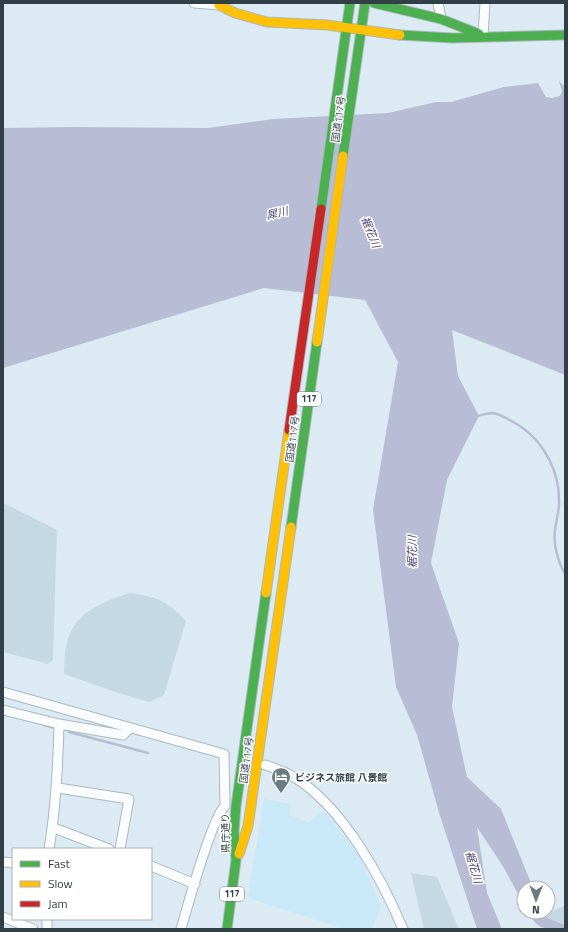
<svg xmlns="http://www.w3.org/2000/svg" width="568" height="932" viewBox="0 0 568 932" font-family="'Titillium Web','Noto Sans JP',sans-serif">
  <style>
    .built { fill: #c9e8f8 }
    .green { fill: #c5d9e4 }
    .water { fill: #b9bcd5 }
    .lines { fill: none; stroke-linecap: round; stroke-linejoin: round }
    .stream { stroke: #b9bcd5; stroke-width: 2.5 }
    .street-casing { stroke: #abb8bf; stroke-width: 11 }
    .fast-casing { stroke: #abb8bf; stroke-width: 11 }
    .slow-casing { stroke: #abb8bf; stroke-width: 11 }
    .jam-casing { stroke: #abb8bf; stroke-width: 11 }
    .street { stroke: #fafcfd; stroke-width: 9 }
    .fast { stroke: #4caf50; stroke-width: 9 }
    .slow { stroke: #ffc107; stroke-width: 9 }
    .jam { stroke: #c62828; stroke-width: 9 }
    .labels { text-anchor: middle; stroke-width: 3; stroke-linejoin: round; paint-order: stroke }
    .shield { fill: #fff; stroke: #6f797e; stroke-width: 1 }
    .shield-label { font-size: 9px; font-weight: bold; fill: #313f47 }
    .street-label { font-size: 10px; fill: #313f47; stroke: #fff }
    .poi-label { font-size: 10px; font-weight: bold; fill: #313f47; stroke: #fff; text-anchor: start }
    .water-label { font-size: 11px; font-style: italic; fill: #4a4573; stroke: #fff }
  </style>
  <rect width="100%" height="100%" fill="#dcebf3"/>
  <!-- built -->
  <path class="built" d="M264,799l28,5 -3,10 19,9 15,-13 36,45 22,51 -9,23h-27l-97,-31z"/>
  <!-- green -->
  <path class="green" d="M3,503l54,27 -4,130 -5,4 -45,-12z
    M130,593c27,4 38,8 56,28l-22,74 -15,7 -31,-9 -54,-19c1,-10 0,-22 3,-31 7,-31 37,-42 63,-50z
    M411,873l26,4 22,52h-35z
    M565,905v20l-22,-9z"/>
  <!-- water -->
  <path class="water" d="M559,81l6,6v288l-113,-45 6,46 21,40 -32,64 -16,83 28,80 -7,64 15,70 34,32 32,79h-9v17l-20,-37 -27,-41 10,66 15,36h-25l-37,-113 -23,-81 -21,-48 -23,-177 25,-148 -33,-62 -101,-12 -261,80v-240l70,-1 135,1 65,-9 115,-6 48,-11h15l53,-15 34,-4 8,14 6,1 8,-2 2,-5z
    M528,912h13l2,4 22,9v4c-19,0 -27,2 -37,-17z"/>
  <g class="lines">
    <!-- stream -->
    <path class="stream" d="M477,416c5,-1 11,-3 16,-3 8,1 20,9 27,13 25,17 40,47 39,77 0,9 -3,18 -4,27 -2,14 3,32 10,44
      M44,725l11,3
      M69,732l79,21"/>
    <defs>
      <path id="street" d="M194,3l25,2
        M438,3l3,16
        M483,36l2,-33
        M3,692l221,62 1,52c-13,11 -38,102 -44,123
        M3,710l56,14 64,11 7,-7
        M265,765c10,3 20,7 29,12 49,30 87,100 109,152
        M58,788l71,11 -9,50
        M54,828l55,21
        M49,849c7,-42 9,-82 10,-125
        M3,862l10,1
        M151,866l44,18
        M3,917l30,12
        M47,919v10"/>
      <path id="fast" d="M374,3l67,16 38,15
        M400,35l52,3 113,-3
        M343,156l22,-153
        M321,209l29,-206
        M291,527l26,-185
        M227,929l9,-69 -2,-29 2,-25 30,-213"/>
      <path id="slow" d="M219,5l16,8 32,9 60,3 73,10
        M317,342l26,-186
        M266,593l23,-163
        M239,854l9,-28 43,-299"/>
      <path id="jam" d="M289,430l32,-221"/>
    </defs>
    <!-- street casing -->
    <use href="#street" class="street-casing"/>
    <!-- fast casing -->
    <use href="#fast" class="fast-casing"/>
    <!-- slow casing -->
    <use href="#slow" class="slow-casing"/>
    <!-- jam casing -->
    <use href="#jam" class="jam-casing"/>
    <!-- street -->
    <use href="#street" class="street"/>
    <!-- fast -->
    <use href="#fast" class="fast"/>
    <!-- slow -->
    <use href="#slow" class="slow"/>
    <!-- jam -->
    <use href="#jam" class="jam"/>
  </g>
  <!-- icons -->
  <defs>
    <symbol id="hotel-pin" viewBox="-11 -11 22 30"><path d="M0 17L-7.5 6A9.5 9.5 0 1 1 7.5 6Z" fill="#6d7b83" stroke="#fff"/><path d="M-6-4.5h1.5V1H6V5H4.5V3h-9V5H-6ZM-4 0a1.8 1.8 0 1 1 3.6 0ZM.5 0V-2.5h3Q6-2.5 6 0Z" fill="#fff"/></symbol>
  </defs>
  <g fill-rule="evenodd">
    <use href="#hotel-pin" x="270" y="766" width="22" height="30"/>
  </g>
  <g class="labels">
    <!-- shield labels -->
    <g class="shield">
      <rect x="297" y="392" width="24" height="14" rx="3"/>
      <rect x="220" y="887" width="24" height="14" rx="3"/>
    </g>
    <g class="shield-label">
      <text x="309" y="402">117</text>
      <text x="232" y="897">117</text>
    </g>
    <!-- street labels -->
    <g class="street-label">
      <text transform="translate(338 119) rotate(-82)" y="4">国道117号</text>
      <text transform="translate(292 439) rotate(-82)" y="4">国道117号</text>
      <text transform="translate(246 760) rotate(-82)" y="4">国道117号</text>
      <text transform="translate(225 833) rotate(-90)" y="4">県庁通り</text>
    </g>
    <!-- poi labels -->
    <g class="poi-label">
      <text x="295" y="781">ビジネス旅館 八景館</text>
    </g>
    <!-- water labels -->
    <g class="water-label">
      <text transform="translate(277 213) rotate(-14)" y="4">犀川</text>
      <text transform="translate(371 232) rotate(68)" y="4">裾花川</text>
      <text transform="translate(412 552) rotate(-90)" y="4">裾花川</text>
      <text transform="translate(474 867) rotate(74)" y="4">裾花川</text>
    </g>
  </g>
  <!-- border -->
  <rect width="568" height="932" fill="none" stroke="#313f47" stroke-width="8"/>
  <!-- legend -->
  <rect x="12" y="848" width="140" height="72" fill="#ffffff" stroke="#adb2b5"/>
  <rect x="20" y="861" width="20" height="6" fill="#4caf50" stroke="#adb2b5"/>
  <text x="48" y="868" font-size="12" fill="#313f47">Fast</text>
  <rect x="20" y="881" width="20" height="6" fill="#ffc107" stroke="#adb2b5"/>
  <text x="48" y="888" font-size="12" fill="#313f47">Slow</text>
  <rect x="20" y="901" width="20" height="6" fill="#c62828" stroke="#adb2b5"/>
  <text x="48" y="908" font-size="12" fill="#313f47">Jam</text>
  <!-- north arrow -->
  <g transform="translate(536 900) rotate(181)"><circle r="19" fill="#ffffff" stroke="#adb2b5"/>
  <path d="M0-3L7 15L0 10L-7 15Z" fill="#6d7b83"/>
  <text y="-6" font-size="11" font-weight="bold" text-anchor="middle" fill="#313f47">N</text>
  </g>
</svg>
